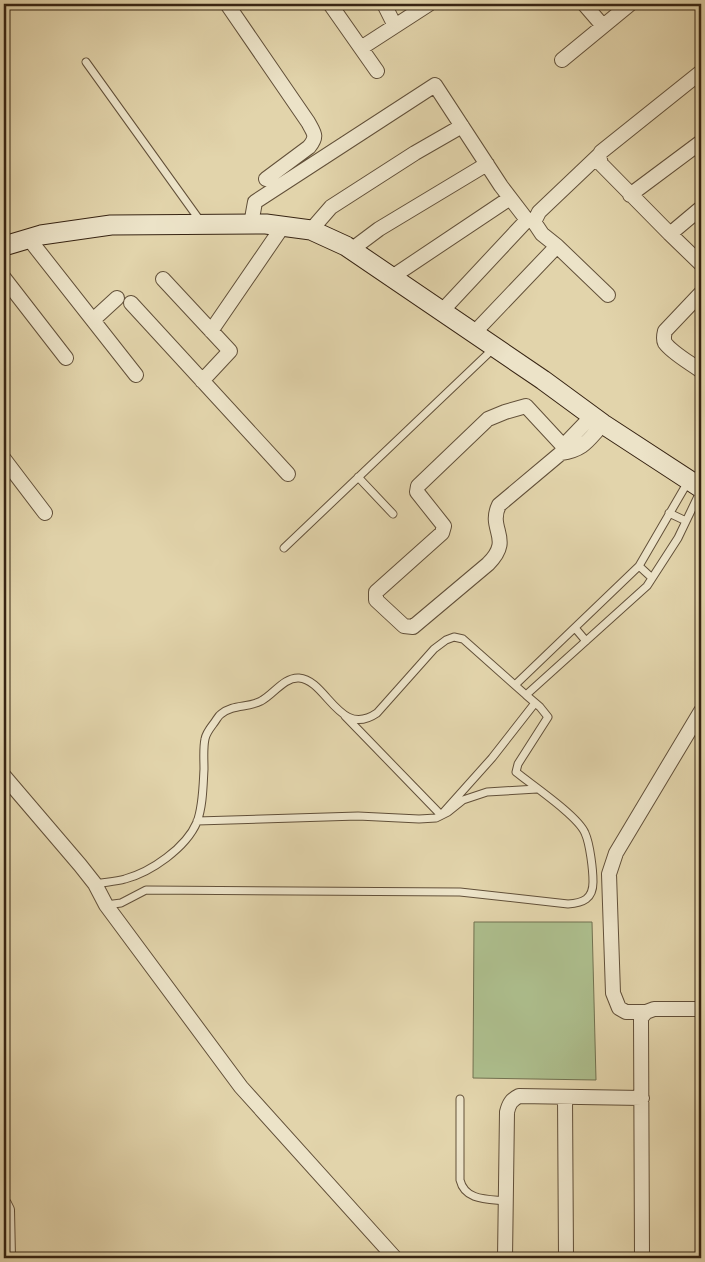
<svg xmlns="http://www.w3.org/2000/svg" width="705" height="1262" viewBox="0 0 705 1262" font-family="Vollkorn,serif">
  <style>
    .green { fill: #adbe8d; stroke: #727150 }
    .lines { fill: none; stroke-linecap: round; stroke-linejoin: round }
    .lane-casing { stroke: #625039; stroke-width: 9 }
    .street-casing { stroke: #625039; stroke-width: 16 }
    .secondary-casing { stroke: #372413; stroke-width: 21 }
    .lane { stroke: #ece3c8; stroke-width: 7 }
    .street { stroke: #ece3c8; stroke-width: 14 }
    .secondary { stroke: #ece3c8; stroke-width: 19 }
  </style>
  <rect width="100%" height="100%" fill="#e2d4ab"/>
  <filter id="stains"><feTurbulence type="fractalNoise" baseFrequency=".004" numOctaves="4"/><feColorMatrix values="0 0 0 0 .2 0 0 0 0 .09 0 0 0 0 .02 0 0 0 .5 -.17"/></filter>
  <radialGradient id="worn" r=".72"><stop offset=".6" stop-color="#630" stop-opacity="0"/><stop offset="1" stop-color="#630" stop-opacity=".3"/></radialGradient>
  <!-- green -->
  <path class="green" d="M474,922h118l4,158 -123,-2z"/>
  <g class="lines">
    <defs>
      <path id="lane" d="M86,62l115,160
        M358,477l35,37
        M669,513l17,8
        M284,548l210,-200
        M639,566l13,12
        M575,628l11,13
        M515,685l124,-119 50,-86
        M345,716l96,99 51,-57 43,-55
        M197,821l161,-5 61,3 17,-1 12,-6 15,-12 24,-8 50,-3
        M95,884c9,-2 20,-2 30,-5 26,-7 61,-31 72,-57 6,-16 6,-36 7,-53 0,-9 -1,-21 1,-30 1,-6 6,-12 9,-16 3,-4 4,-7 7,-9 12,-10 27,-6 40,-13 12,-6 23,-24 38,-23 28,2 40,61 78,35l57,-64 12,-9 8,-3 9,2 63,56
        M106,905l15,-2 25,-13 314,2 108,12c15,-1 25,-5 25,-22 0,-12 -3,-38 -8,-49 -7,-17 -53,-48 -69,-61l2,-8 30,-47 -8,-10 -14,-12 121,-109 31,-48 23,-48
        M460,1099v81c5,21 28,19 46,21"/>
      <path id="street" d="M227,4l81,118c6,11 10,14 1,25l-43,32
        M330,4l47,67
        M384,4l11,22
        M584,4l19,22
        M361,48l68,-44
        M562,60l68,-56
        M599,155l-60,57 -5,10 8,12 15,12 51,49
        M630,195l71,-53
        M701,208l-31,26 31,30
        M251,224l4,-22 180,-117 66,101 26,34 -85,91
        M311,230l20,-23 84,-54 47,-27
        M670,234l-69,-70 -2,-8 2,-4 100,-80
        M29,239l107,136
        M351,250l28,-21 108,-65
        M392,277l118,-79
        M4,278l62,80
        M163,279l67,72 -28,30
        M701,293l-36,38c-1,4 -2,8 0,12 7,10 27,21 36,28
        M131,303l157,171
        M93,320l24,-22
        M211,331l72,-105
        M474,333l83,-87
        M564,447l-38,-41 -21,6 -17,7 -70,67 -1,6 27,34 -2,7 -66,59v8l28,26 9,1 75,-63c26,-26 -1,-34 11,-59l62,-52 5,-10 26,-27
        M561,453c23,-3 27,-13 42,-29
        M4,459l41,54
        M4,776l76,89 15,19 11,21 135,182 154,171
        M646,1012h-20l-7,-4 -6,-15 -4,-119 7,-21 85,-142
        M565,1097l1,161
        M4,1204l3,6 1,48
        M505,1258l2,-146c2,-8 4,-12 12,-16l123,2
        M642,1258l-1,-240 5,-6 8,-3h47"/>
      <path id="secondary" d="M4,246l37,-11 70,-10 155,-1 45,6 35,16 197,134 60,44 98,64"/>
    </defs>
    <!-- lane casing -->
    <use href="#lane" class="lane-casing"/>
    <!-- street casing -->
    <use href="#street" class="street-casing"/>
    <!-- secondary casing -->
    <use href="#secondary" class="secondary-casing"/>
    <!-- lane -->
    <use href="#lane" class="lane"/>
    <!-- street -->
    <use href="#street" class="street"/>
    <!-- secondary -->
    <use href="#secondary" class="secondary"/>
  </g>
  <!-- margin -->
  <rect width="705" height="1262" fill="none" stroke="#e2d4ab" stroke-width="20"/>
  <rect x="5" y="5" width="695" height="1252" fill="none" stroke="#372413" stroke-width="2.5"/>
  <rect x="10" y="10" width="685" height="1242" fill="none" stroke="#372413"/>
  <rect width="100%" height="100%" filter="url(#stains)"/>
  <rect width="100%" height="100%" fill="url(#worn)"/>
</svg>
